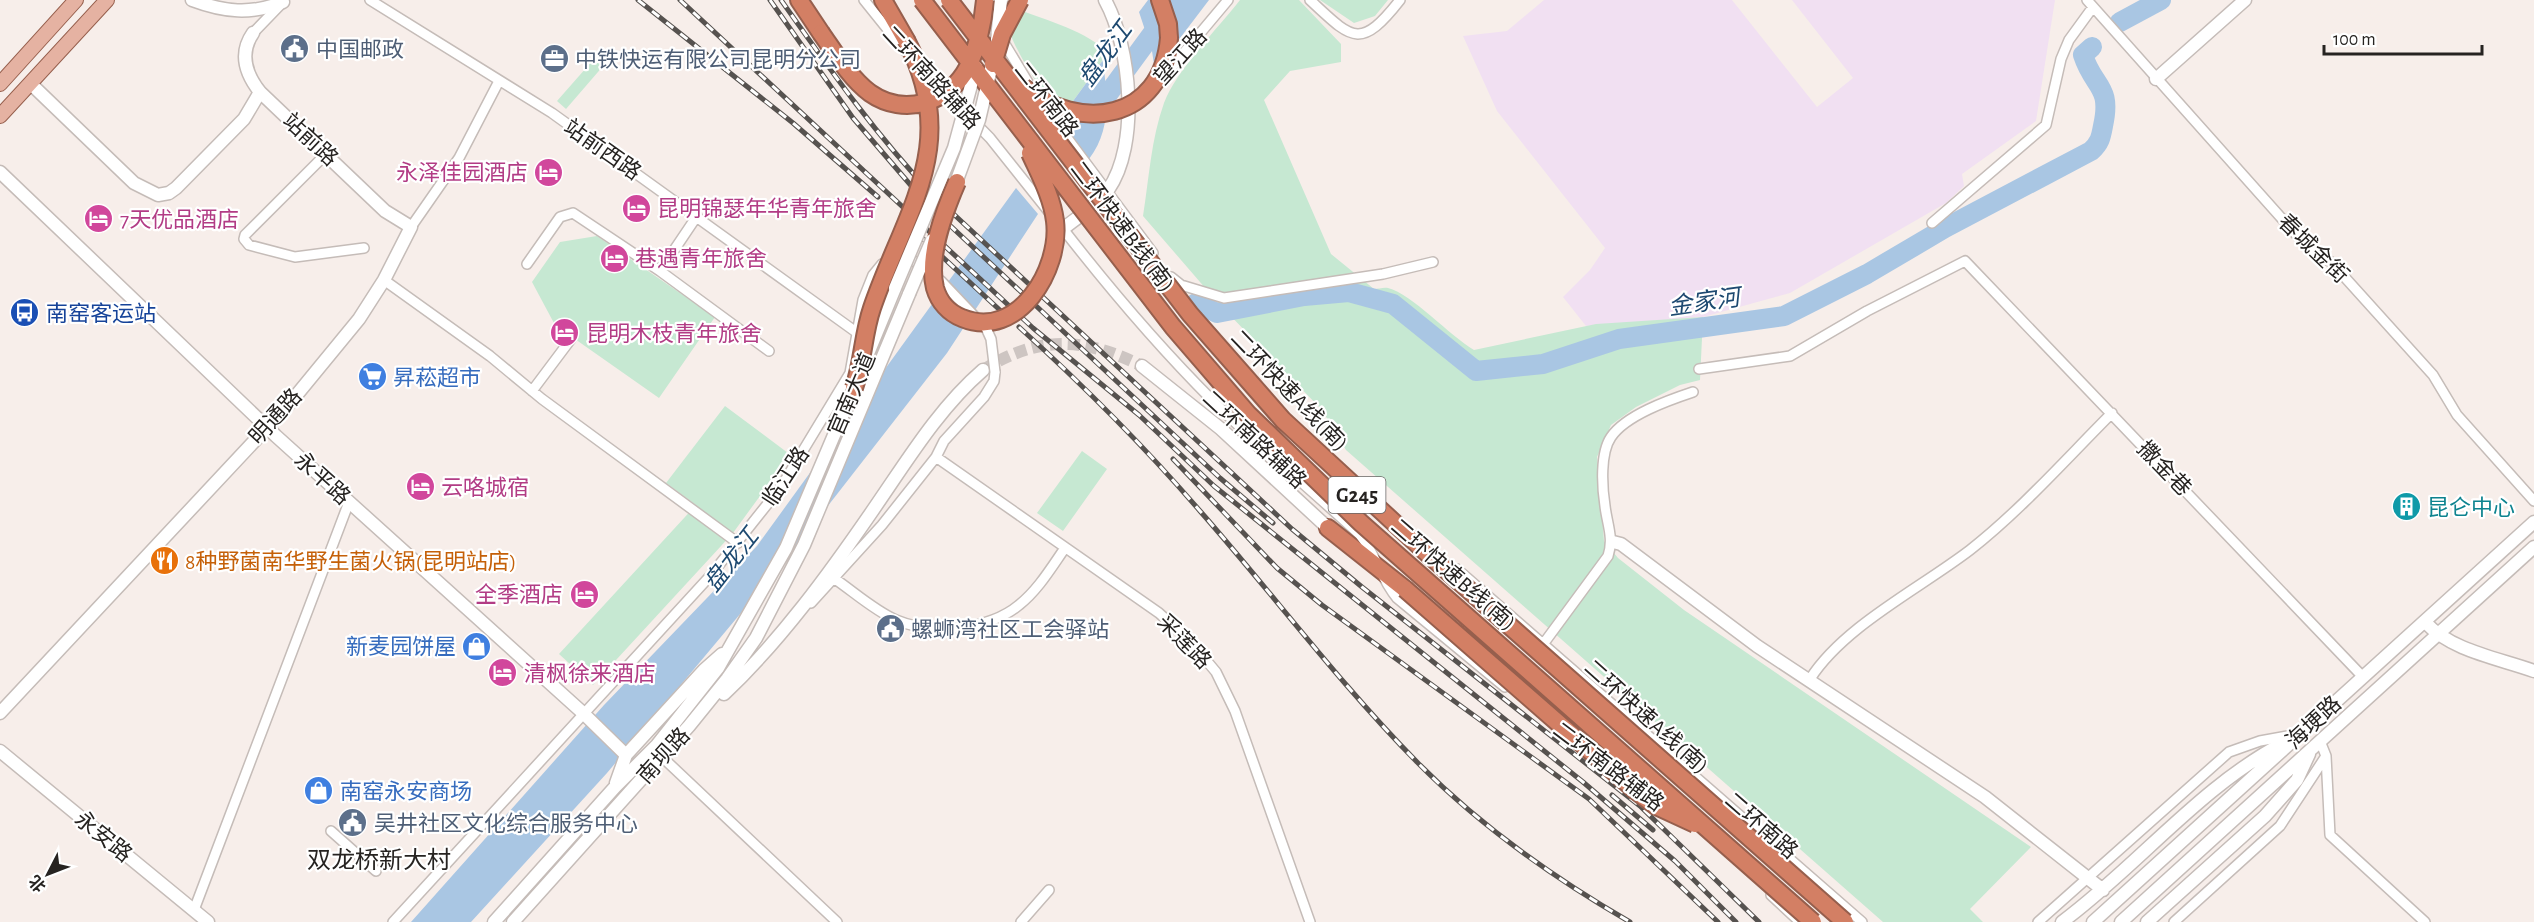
<svg xmlns="http://www.w3.org/2000/svg" width="2534" height="922" viewBox="0 0 2534 922" font-family="'Alegreya Sans','Noto Sans SC',sans-serif">
  <style>
    .industrial { fill: #f1e0f2 }
    .green { fill: #c6e8d2 }
    .water { fill: #a9c6e3 }
    .lines { fill: none; stroke-linecap: round; stroke-linejoin: round }
    .river { stroke: #a9c6e3; stroke-width: 20 }
    .secondary-tunnel { stroke: #cdc5c2; stroke-width: 12; stroke-dasharray: 12 6; stroke-linecap: butt }
    .street-casing { stroke: #c5bcb8; stroke-width: 12 }
    .secondary-casing { stroke: #c5bcb8; stroke-width: 15 }
    .primary-casing { stroke: #965f4d; stroke-width: 16 }
    .highway-casing { stroke: #965f4d; stroke-width: 20 }
    .street { stroke: #fff; stroke-width: 9 }
    .secondary { stroke: #fff; stroke-width: 12 }
    .primary { stroke: #e5b2a2; stroke-width: 14 }
    .highway { stroke: #d37f64; stroke-width: 16 }
    .rail-casing { stroke: #56524f; stroke-width: 5 }
    .rail { stroke: #fff; stroke-width: 3; stroke-dasharray: 9; stroke-linecap: butt }
    .street-bridge-casing { stroke: #c5bcb8; stroke-width: 12; stroke-linecap: butt }
    .secondary-bridge-casing { stroke: #c5bcb8; stroke-width: 15; stroke-linecap: butt }
    .highway-bridge-casing { stroke: #965f4d; stroke-width: 20; stroke-linecap: butt }
    .street-bridge { stroke: #fff; stroke-width: 9 }
    .secondary-bridge { stroke: #fff; stroke-width: 12 }
    .highway-bridge { stroke: #d37f64; stroke-width: 16 }
    .labels { text-anchor: middle; stroke-width: 4.5; stroke-linejoin: round; paint-order: stroke }
    .shield { fill: #fff; stroke: #676564; stroke-width: 1.5 }
    .shield-label { font-size: 21px; font-weight: bold; fill: #262321 }
    .service-label { font-size: 22px; fill: #4e5e75; stroke: #fff; text-anchor: start }
    .street-label { font-size: 22px; fill: #262321; stroke: #fff }
    .hotel-label { font-size: 22px; fill: #b23c85; stroke: #fff; text-anchor: start }
    .transit-label { font-size: 22px; fill: #164399; stroke: #fff; text-anchor: start }
    .shop-label { font-size: 22px; fill: #366cbe; stroke: #fff; text-anchor: start }
    .culture-label { font-size: 22px; fill: #0d838f; stroke: #fff; text-anchor: start }
    .food-label { font-size: 22px; fill: #c56008; stroke: #fff; text-anchor: start }
    .water-label { font-size: 24px; font-style: italic; fill: #1d4970; stroke: #fff }
    .neighbourhood-label { font-size: 24px; fill: #262321; stroke: #fff }
  </style>
  <rect width="100%" height="100%" fill="#f7eeea"/>
  <!-- industrial -->
  <path class="industrial" d="M1544,0h188l85,107 36,-29 -61,-78h263l-19,121 -74,53 2,12 -18,17 -156,90 -87,24 -117,9 -23,-29 27,-27 15,-22 -108,-137 -34,-75 44,-5z"/>
  <!-- green -->
  <path class="green" d="M1240,0h59l42,44v18l-51,9 -26,29 67,154 43,35c4,0 10,-2 14,-1 24,6 62,48 86,62l122,-26 107,-7 -3,63 -20,5 -44,22 -25,18 -14,32 7,84 14,17 66,52 347,237 -61,62 13,13h-100l-537,-472 -24,-40 -103,-106 -76,-88c6,-37 8,-77 21,-113 12,-32 54,-75 76,-103z
    M1320,0h68l-13,16 -21,7z
    M1006,5c30,12 81,25 102,48l-48,66c-14,-24 -62,-87 -54,-114z
    M601,51l3,14 -38,44 -9,-8z
    M597,236l118,81 -56,81 -104,-73 -23,-43 28,-40z
    M725,406l63,47 -7,14 -48,66 -140,152 -34,-31 137,-149 -30,-22z
    M1082,451l25,18 -44,62 -26,-18z"/>
  <!-- water -->
  <path class="water" d="M1148,0h61l-54,71 -3,-20 -13,-39z
    M1103,60c4,36 9,69 -14,99l-29,-40z
    M1016,188l22,26 -91,139 -155,199 -185,221 -136,149h-60l193,-217 153,-159z"/>
  <g class="lines">
    <!-- river -->
    <path class="river" d="M2120,22l41,-22
      M1075,139l102,-139
      M1196,303l21,10 87,-17 45,-4 44,12 83,67 67,-7 76,-25 165,-23 83,-42 78,-46 146,-77c9,-8 10,-14 12,-25 9,-41 -9,-37 -20,-71l9,-8"/>
    <!-- secondary-tunnel -->
    <path class="secondary-tunnel" d="M983,370c56,-35 101,-33 159,-4"/>
    <defs>
      <path id="street" d="M370,0l182,113 304,219
        M864,0l41,51
        M1310,0c42,39 50,51 90,0
        M2087,0l222,249 22,13 102,113 24,40 77,86
        M985,11l47,78
        M253,33l28,-29
        M923,70l67,68 59,74
        M1160,81l68,-81
        M1041,103l112,150
        M327,153l-82,82 -1,4 5,6 46,12 69,-9
        M1932,223l114,-98 15,-66 8,-19 24,-33
        M1060,225c48,62 99,122 154,177 46,46 98,88 146,133 16,19 20,43 37,63l108,89
        M411,227l48,-69 40,-77
        M527,264l33,-47 13,-4 87,58 109,80
        M660,271l37,-55
        M1171,277l10,8 43,13 159,-24 50,-12
        M384,280l106,76 52,43 196,144
        M1699,369l91,-13 77,-45 98,-50 398,416
        M532,391l39,-52
        M936,457l223,156 31,28 26,31 19,39 75,211
        M1457,569l405,353
        M835,579c19,13 40,32 61,41 35,15 93,10 123,-15 19,-15 32,-37 46,-57
        M811,603l71,-78 54,-68 8,-16 40,-44 10,-16 1,-9
        M1544,643l64,-87c6,-18 -1,-32 -3,-50 -3,-19 -5,-53 6,-69 15,-22 58,-37 82,-45
        M1810,679c34,-53 109,-90 160,-129 51,-40 96,-91 142,-137
        M2320,741l6,15 4,79 95,87
        M661,756l176,166
        M331,831l45,40
        M1771,895l29,27
        M194,910l155,-408
        M393,922l318,-347 70,-88 69,-114 13,-73 10,-25 9,-11 17,-7 17,5 25,19 38,40
        M1021,922l28,-32
        M2038,922l191,-170 31,-11 33,-6
        M2174,922l106,-96 46,-70"/>
      <path id="secondary" d="M192,0c32,12 59,15 91,2
        M2156,79l89,-79
        M31,84l103,99 24,12 11,-2 7,-5 68,-69 16,-27
        M0,172l276,264 307,277 43,42
        M1063,229c14,-12 34,-23 45,-39 32,-45 23,-143 -3,-190
        M867,356l28,-68
        M1142,366l79,63 107,99
        M1613,542l8,2 136,102 228,151 118,93
        M2426,623c26,28 72,35 108,48
        M724,694c57,-54 105,-120 149,-184 34,-49 65,-101 110,-140
        M0,713l290,-310 69,-84 25,-39 27,-53 -26,-16 -125,-119c-15,-19 -21,-39 -7,-59
        M0,751l208,171
        M616,783l10,-28 78,-85 18,-16
        M494,922l121,-135 42,-42 61,-77 68,-120 71,-167
        M513,922l176,-196 38,-47 29,-41 48,-93 105,-251
        M2062,922c77,-57 139,-137 225,-181
        M2093,922l441,-400
        M2121,922l413,-375
        M2147,922l118,-106 32,-36 12,-26"/>
      <path id="primary" d="M0,84l76,-84
        M0,116l107,-116"/>
      <path id="highway" d="M799,0l22,33
        M883,0l23,40
        M1160,0l8,24 1,14
        M1328,528l77,61"/>
    </defs>
    <!-- street casing -->
    <use href="#street" class="street-casing"/>
    <!-- secondary casing -->
    <use href="#secondary" class="secondary-casing"/>
    <!-- primary casing -->
    <use href="#primary" class="primary-casing"/>
    <!-- highway casing -->
    <use href="#highway" class="highway-casing"/>
    <!-- street -->
    <use href="#street" class="street"/>
    <!-- secondary -->
    <use href="#secondary" class="secondary"/>
    <!-- primary -->
    <use href="#primary" class="primary"/>
    <!-- highway -->
    <use href="#highway" class="highway"/>
    <defs>
      <path id="rail" d="M638,0l155,123 85,74
        M680,0l353,328 106,87 75,71 369,296 92,79 61,61
        M770,0l83,118 73,85 294,275 53,45
        M781,0c48,68 94,134 151,194l360,335 70,58 278,219 119,116
        M908,225l95,88
        M1019,327c64,58 125,119 181,184 73,83 139,172 217,251 62,63 137,116 213,160
        M1173,459l104,109 45,37 267,194 129,123
        M1612,795l41,35"/>
    </defs>
    <!-- rail casing -->
    <use href="#rail" class="rail-casing"/>
    <!-- rail -->
    <use href="#rail" class="rail"/>
    <defs>
      <path id="street-bridge" d="M986,328l5,11 4,33"/>
      <path id="secondary-bridge" d="M997,39l4,-39
        M954,188l25,-68 15,-64
        M895,288l59,-140 22,-81
        M909,294l23,-54"/>
      <path id="highway-bridge" d="M922,0l251,327 75,87 113,109 452,399
        M949,0l241,314 93,106 144,133 418,369
        M821,33c14,20 29,45 49,60 34,24 79,10 98,-26 10,-21 15,-44 17,-67
        M993,64l9,-30 18,-34
        M1023,87c57,46 139,34 146,-49
        M957,182c-13,30 -30,74 -22,106 4,14 14,25 27,30 56,23 99,-49 93,-97 -3,-24 -15,-46 -25,-68
        M854,388c9,-26 9,-54 18,-80 33,-97 90,-163 34,-268
        M1405,589l231,202 20,15 39,18"/>
    </defs>
    <!-- street-bridge casing -->
    <use href="#street-bridge" class="street-bridge-casing"/>
    <!-- secondary-bridge casing -->
    <use href="#secondary-bridge" class="secondary-bridge-casing"/>
    <!-- highway-bridge casing -->
    <use href="#highway-bridge" class="highway-bridge-casing"/>
    <!-- street-bridge -->
    <use href="#street-bridge" class="street-bridge"/>
    <!-- secondary-bridge -->
    <use href="#secondary-bridge" class="secondary-bridge"/>
    <!-- highway-bridge -->
    <use href="#highway-bridge" class="highway-bridge"/>
  </g>
  <!-- icons -->
  <defs>
    <symbol id="civic-disc" viewBox="-11 -11 22 22"><circle r="9.5" fill="#5c6f8a" stroke="#fff"/><path d="M-.6-6.5H3V-4.5H.6V-3L4-1V1h2V6H-6V1h2V-1L-.6-3ZM-1.2 2.5V6h2.4V2.5Z" fill="#fff"/></symbol>
    <symbol id="office-disc" viewBox="-11 -11 22 22"><circle r="9.5" fill="#5c6f8a" stroke="#fff"/><path d="M-6-3h4V-5.5h4V-3h4V5H-6ZM-1-4.5V-3h2v-1.5ZM-6 0V1H6V0Z" fill="#fff"/></symbol>
    <symbol id="hotel-disc" viewBox="-11 -11 22 22"><circle r="9.5" fill="#d1479c" stroke="#fff"/><path d="M-6-4.5h1.5V1H6V5H4.5V3h-9V5H-6ZM-4 0a1.8 1.8 0 1 1 3.6 0ZM.5 0V-2.5h3Q6-2.5 6 0Z" fill="#fff"/></symbol>
    <symbol id="bus-disc" viewBox="-11 -11 22 22"><circle r="9.5" fill="#1a4fb4" stroke="#fff"/><path d="M-5-6H5V4H4V6H2V4H-2V6H-4V4H-5ZM-3.5-4V0h7V-4ZM-3.5 1.2v1.5H-2V1.2ZM2 1.2v1.5H3.5V1.2Z" fill="#fff"/></symbol>
    <symbol id="supermarket-disc" viewBox="-11 -11 22 22"><circle r="9.5" fill="#3f7fe0" stroke="#fff"/><path d="M-6-5.5h2.5l.6 2H6L4.5 2H-2.5L-4.4-4H-6ZM-1.5 3.2a1.3 1.3 0 1 0 .1 0ZM3 3.2a1.3 1.3 0 1 0 .1 0Z" fill="#fff"/></symbol>
    <symbol id="building-disc" viewBox="-11 -11 22 22"><circle r="9.5" fill="#0f9aa8" stroke="#fff"/><path d="M-4-6H4V6H1V3H-1V6H-4ZM-2.5-4.3h1.7v1.8h-1.7ZM.8-4.3h1.7v1.8H.8ZM-2.5-1h1.7V.8h-1.7ZM.8-1h1.7V.8H.8Z" fill="#fff"/></symbol>
    <symbol id="restaurant-disc" viewBox="-11 -11 22 22"><circle r="9.5" fill="#e8710a" stroke="#fff"/><path d="M-5-6h1v4h1v-4h1v4h1v-4h1v5L-1.5 .5V6h-2V.5L-5-1ZM5-6V6H3V1.5H1.5Q1.5-4 5-6Z" fill="#fff"/></symbol>
    <symbol id="shop-disc" viewBox="-11 -11 22 22"><circle r="9.5" fill="#3f7fe0" stroke="#fff"/><path d="M-5-2.5h2.3a2.7 3.5 0 0 1 5.4 0H5L5.5 6h-11ZM-1.5-2.5h3a1.5 2.3 0 0 0-3 0Z" fill="#fff"/></symbol>
  </defs>
  <g fill-rule="evenodd">
    <use href="#civic-disc" x="278" y="32" width="33" height="33"/>
    <use href="#office-disc" x="538" y="42" width="33" height="33"/>
    <use href="#hotel-disc" x="532" y="156" width="33" height="33"/>
    <use href="#hotel-disc" x="620" y="192" width="33" height="33"/>
    <use href="#hotel-disc" x="82" y="202" width="33" height="33"/>
    <use href="#hotel-disc" x="598" y="242" width="33" height="33"/>
    <use href="#bus-disc" x="8" y="296" width="33" height="33"/>
    <use href="#hotel-disc" x="548" y="316" width="33" height="33"/>
    <use href="#supermarket-disc" x="356" y="360" width="33" height="33"/>
    <use href="#hotel-disc" x="404" y="470" width="33" height="33"/>
    <use href="#building-disc" x="2390" y="490" width="33" height="33"/>
    <use href="#restaurant-disc" x="148" y="544" width="33" height="33"/>
    <use href="#hotel-disc" x="568" y="578" width="33" height="33"/>
    <use href="#civic-disc" x="874" y="612" width="33" height="33"/>
    <use href="#shop-disc" x="460" y="630" width="33" height="33"/>
    <use href="#hotel-disc" x="486" y="656" width="33" height="33"/>
    <use href="#shop-disc" x="302" y="774" width="33" height="33"/>
    <use href="#civic-disc" x="336" y="806" width="33" height="33"/>
  </g>
  <g class="labels">
    <!-- shield labels -->
    <rect class="shield" x="1328.5" y="477" width="57" height="36" rx="4.5"/>
    <g class="shield-label">
      <text x="1357" y="502">G245</text>
    </g>
    <!-- service labels -->
    <g class="service-label">
      <text x="316" y="57">中国邮政</text>
      <text x="575" y="67">中铁快运有限公司昆明分公司</text>
      <text x="911" y="637">螺蛳湾社区工会驿站</text>
      <text x="374" y="831">吴井社区文化综合服务中心</text>
    </g>
    <!-- street labels -->
    <g class="street-label">
      <text transform="translate(1180 56) rotate(-48)" y="8">望江路</text>
      <text transform="translate(932 77) rotate(47)" y="8">二环南路辅路</text>
      <text transform="translate(1047 99) rotate(52)" y="8">二环南路</text>
      <text transform="translate(311 139) rotate(43)" y="8">站前路</text>
      <text transform="translate(603 149) rotate(35)" y="8">站前西路</text>
      <text transform="translate(1123 226) rotate(53)" y="8">二环快速B线(南)</text>
      <text transform="translate(2314 248) rotate(44)" y="8">春城金街</text>
      <text transform="translate(1290 390) rotate(46)" y="8">二环快速A线(南)</text>
      <text transform="translate(851 394) rotate(-67)" y="8">官南大道</text>
      <text transform="translate(275 416) rotate(-48)" y="8">明通路</text>
      <text transform="translate(1255 439) rotate(43)" y="8">二环南路辅路</text>
      <text transform="translate(2165 468) rotate(46)" y="8">撒金巷</text>
      <text transform="translate(785 476) rotate(-57)" y="8">临江路</text>
      <text transform="translate(323 478) rotate(42)" y="8">永平路</text>
      <text transform="translate(1454 574) rotate(41)" y="8">二环快速B线(南)</text>
      <text transform="translate(1185 641) rotate(46)" y="8">采莲路</text>
      <text transform="translate(1647 716) rotate(42)" y="8">二环快速A线(南)</text>
      <text transform="translate(2313 722) rotate(-43)" y="8">海埂路</text>
      <text transform="translate(663 755) rotate(-48)" y="8">南坝路</text>
      <text transform="translate(1609 766) rotate(37)" y="8">二环南路辅路</text>
      <text transform="translate(1762 825) rotate(41)" y="8">二环南路</text>
      <text transform="translate(104 836) rotate(39)" y="8">永安路</text>
    </g>
    <!-- hotel labels -->
    <g class="hotel-label">
      <text x="528" y="180" text-anchor="end">永泽佳园酒店</text>
      <text x="657" y="216">昆明锦瑟年华青年旅舍</text>
      <text x="120" y="227">7天优品酒店</text>
      <text x="635" y="266">巷遇青年旅舍</text>
      <text x="586" y="341">昆明木枝青年旅舍</text>
      <text x="441" y="495">云咯城宿</text>
      <text x="563" y="602" text-anchor="end">全季酒店</text>
      <text x="524" y="681">清枫徐来酒店</text>
    </g>
    <!-- transit labels -->
    <g class="transit-label">
      <text x="46" y="321">南窑客运站</text>
    </g>
    <!-- shop labels -->
    <g class="shop-label">
      <text x="393" y="385">昇菘超市</text>
      <text x="456" y="654" text-anchor="end">新麦园饼屋</text>
      <text x="340" y="799">南窑永安商场</text>
    </g>
    <!-- culture labels -->
    <g class="culture-label">
      <text x="2427" y="515">昆仑中心</text>
    </g>
    <!-- food labels -->
    <g class="food-label">
      <text x="185" y="569">8种野菌南华野生菌火锅(昆明站店)</text>
    </g>
    <!-- water labels -->
    <g class="water-label">
      <text transform="translate(1105 54) rotate(-54)" y="8">盘龙江</text>
      <text transform="translate(1704 302) rotate(-8)" y="8">金家河</text>
      <text transform="translate(731 560) rotate(-52)" y="8">盘龙江</text>
    </g>
    <!-- neighbourhood labels -->
    <g class="neighbourhood-label">
      <text x="379" y="868">双龙桥新大村</text>
    </g>
  </g>
  <!-- north arrow -->
  <g transform="translate(48 874) rotate(228)" stroke="#ffffff" stroke-width="4.5" paint-order="stroke">
  <path d="M0-4.5L10 22L0 15L-10 22Z" fill="#262321"/>
  <text y="-9" font-size="16" font-weight="bold" text-anchor="middle" fill="#262321">北</text>
  </g>
  <!-- scale -->
  <path d="M2324 45v9h158v-9" fill="none" stroke="#262321" stroke-width="3"/>
  <text x="2333" y="45" font-size="18" fill="#262321" stroke="#ffffff" stroke-width="4.5" paint-order="stroke">100 m</text>
</svg>
